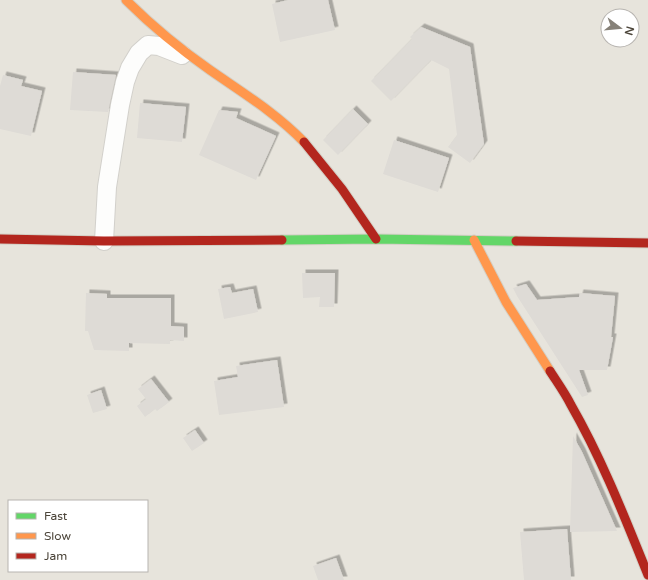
<svg xmlns="http://www.w3.org/2000/svg" width="648" height="580" viewBox="0 0 648 580" font-family="'Varela Round',sans-serif">
  <style>
    .residential { fill: #e7e4dc; fill-rule: evenodd }
    .building { fill: #dedbd6; filter: url(#shadow) }
    .lines { fill: none; stroke-linecap: round; stroke-linejoin: round }
    .street-casing { stroke: #d2d0cb; stroke-width: 20 }
    .fast-casing { stroke: #d3cfc5; stroke-width: 11 }
    .slow-casing { stroke: #d3cfc5; stroke-width: 11 }
    .jam-casing { stroke: #d3cfc5; stroke-width: 11 }
    .street { stroke: #fdfdfc; stroke-width: 18 }
    .fast { stroke: #63d668; stroke-width: 9 }
    .slow { stroke: #ff974d; stroke-width: 9 }
    .jam { stroke: #b3261e; stroke-width: 9 }
  </style>
  <defs>
    <filter id="shadow"><feDropShadow dx="3.5" dy="-3.5" stdDeviation="0" flood-color="#0004"/></filter>
  </defs>
  <rect width="100%" height="100%" fill="#f4f2ee"/>
  <!-- residential -->
  <path class="residential" d="M0,0h648v580h-648zM608,16h24v24h-24zM9,501h138v70h-138z"/>
  <!-- building -->
  <path class="building" d="M288,0h40l7,30 -55,12 -8,-38z
    M421,27l49,20 14,97 -14,19 -22,-16 9,-12 -8,-66 -18,-9 -40,41 -20,-20 41,-42 -2,-2z
    M73,72l43,3 -8,37 -38,-2z
    M3,75l20,5 -2,6 21,5 -11,45 -31,-7v-43z
    M140,103l46,4 -4,35 -45,-4z
    M353,109l15,15 -30,31 -15,-15z
    M219,110l19,2 -2,6 40,18 -20,44 -57,-25z
    M394,140l55,18 -11,34 -55,-18z
    M302,273h33l-1,34h-15l1,-10 -17,1z
    M526,284l11,16 42,-3 1,-4 35,3 -4,41h2l-6,33h-28l9,25 -6,2 -65,-101 -4,-8z
    M230,287l2,6 21,-4 5,23 -34,7 -6,-30z
    M86,293l21,1v4h64v28l13,1v14l-14,-1v4l-41,-1v8l-35,-1 -6,-19h-3z
    M277,360l7,47 -65,8 -5,-34 24,-4 -2,-11z
    M151,379l18,23 -12,9 -2,-2 -10,8 -8,-11 9,-7 -8,-10z
    M101,390l6,19 -14,4 -6,-18z
    M195,430l9,13 -12,8 -9,-13z
    M573,436l9,16 35,79 -47,1z
    M567,529l4,51h-47l-4,-48z
    M336,558l8,22h-26l-5,-14z"/>
  <g class="lines">
    <defs>
      <path id="street" d="M104,241l3,-54 13,-82 5,-23 5,-14 9,-15 9,-8 11,1 23,9"/>
      <path id="fast" d="M282,240l94,-1 140,2"/>
      <path id="slow" d="M126,0c26,26 54,49 84,70 33,23 66,43 94,72
        M474,240l32,62 44,69"/>
      <path id="jam" d="M304,142l38,47 34,50
        M0,239l104,2 178,-1
        M516,241l132,2
        M550,371c7,11 15,22 21,34 31,54 54,113 77,170"/>
    </defs>
    <!-- street casing -->
    <use href="#street" class="street-casing"/>
    <!-- fast casing -->
    <use href="#fast" class="fast-casing"/>
    <!-- slow casing -->
    <use href="#slow" class="slow-casing"/>
    <!-- jam casing -->
    <use href="#jam" class="jam-casing"/>
    <!-- street -->
    <use href="#street" class="street"/>
    <!-- fast -->
    <use href="#fast" class="fast"/>
    <!-- slow -->
    <use href="#slow" class="slow"/>
    <!-- jam -->
    <use href="#jam" class="jam"/>
  </g>
  <!-- legend -->
  <rect x="8" y="500" width="140" height="72" fill="#ffffff" stroke="#b7b4b0"/>
  <rect x="16" y="513" width="20" height="6" fill="#63d668" stroke="#b7b4b0"/>
  <text x="44" y="520" font-size="12" fill="#4b4439">Fast</text>
  <rect x="16" y="533" width="20" height="6" fill="#ff974d" stroke="#b7b4b0"/>
  <text x="44" y="540" font-size="12" fill="#4b4439">Slow</text>
  <rect x="16" y="553" width="20" height="6" fill="#b3261e" stroke="#b7b4b0"/>
  <text x="44" y="560" font-size="12" fill="#4b4439">Jam</text>
  <!-- north arrow -->
  <g transform="translate(620 28) rotate(106)"><circle r="19" fill="#ffffff" stroke="#b7b4b0"/>
  <path d="M0-3L7 15L0 10L-7 15Z" fill="#868178"/>
  <text y="-6" font-size="11" font-weight="bold" text-anchor="middle" fill="#4b4439">N</text>
  </g>
</svg>
